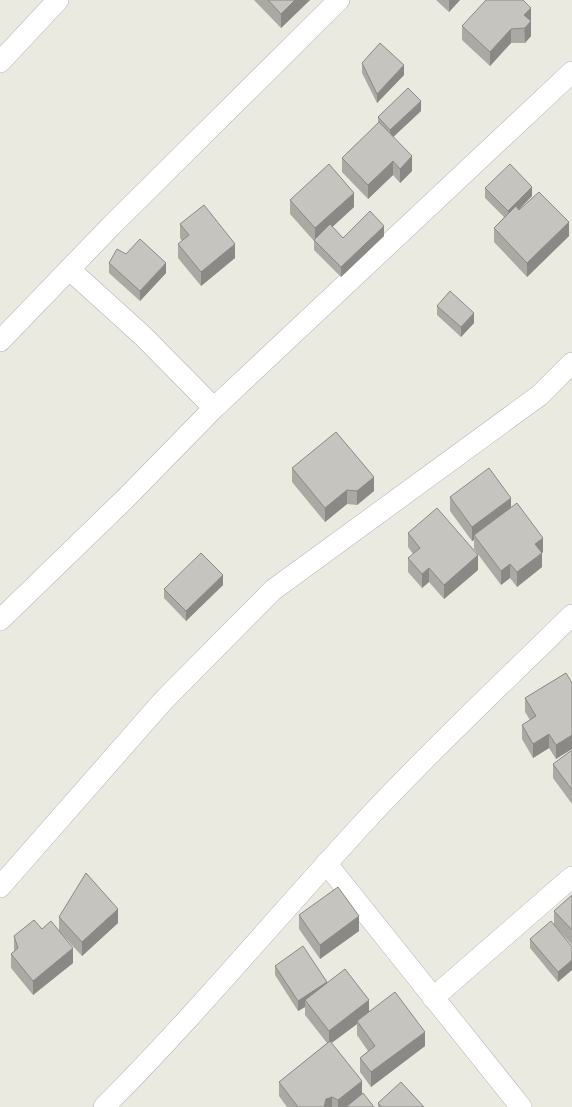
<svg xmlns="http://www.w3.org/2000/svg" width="572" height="1107" viewBox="0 0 572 1107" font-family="Jost,sans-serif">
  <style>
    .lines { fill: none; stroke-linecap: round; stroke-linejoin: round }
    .minor-casing { stroke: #b2b3b8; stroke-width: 22 }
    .minor { stroke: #fff; stroke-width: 21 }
    .wall { fill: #aaa9a3 }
    .shaded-wall { fill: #8b8985 }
    .building { fill: #c6c4be; stroke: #8b8985 }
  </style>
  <rect width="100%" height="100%" fill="#ebeae1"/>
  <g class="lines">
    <defs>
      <path id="minor" d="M0,62l58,-62
        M69,269l74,67 71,72
        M0,341l111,-115 228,-226
        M0,620l125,-121 89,-91 358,-336
        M326,863l195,244
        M0,887l163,-186 110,-111 267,-195 32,-32
        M433,998l139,-121
        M104,1107c92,-92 176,-194 265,-290 65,-70 135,-135 203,-202"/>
    </defs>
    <!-- minor casing -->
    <use href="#minor" class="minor-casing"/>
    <!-- minor -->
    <use href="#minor" class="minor"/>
  </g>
  <!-- wall -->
  <path class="wall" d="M254,0h56l-29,28z
    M436,0h24l-11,12z
    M531,8v28l-6,7h-14l-21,23 -28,-26v-14z
    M362,63l42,12 -27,28 -15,-30z
    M421,111l-28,26 19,34 -12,12 -7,-8 -25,24 -26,-27v-14l36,-34v-7z
    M485,188l47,8 -13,14 50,26 -42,41 -33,-35v-14l10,-11 -19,-19z
    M290,200l64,7 -22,20 11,11 41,-2 -43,41 -27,-27v-9l-24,-27z
    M180,224l55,34 -34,28 -23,-28v-14l4,-3 -2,-3z
    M109,263l57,10 -26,28 -31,-28z
    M437,306l37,17 -13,14 -24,-22z
    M292,468l82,23 -17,14 -10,-1 -22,18 -33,-40z
    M450,497l61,11 32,44 -1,1v14l-25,20 -7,-9 -9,7 -27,-36v-9l-2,1 -22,-30z
    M408,533l70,37 -34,29 -15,-17 -7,6 -14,-16v-14l5,-4 -5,-7z
    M223,585l-37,36 -22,-23v-9z
    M566,673l-10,86 -7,-11 -16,10 -11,-19v-14l8,-5 -5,-8v-14z
    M572,750v54l-19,-26v-14z
    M572,895v50l-18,-20v-14z
    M299,915l60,16 -39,28 -21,-30z
    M59,917l59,6 -36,33 -23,-25z
    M42,929l31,34 -40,32 -22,-27v-14l3,-3v-15z
    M530,939l42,8 -14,35 -28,-34z
    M275,966l52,17 42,29 56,34 -54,41 -11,-15v-14l8,-7 -11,-16v-11l-26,19 31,51 12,13h-87l-8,-11v-14l48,-39 -22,-28v-8l-7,4 -23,-36z
    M378,1103l46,4h-46z"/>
  <!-- shaded-wall -->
  <path class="shaded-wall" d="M295,0h15l-29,28v-14z
    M449,0h11l-11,12z
    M531,8v28l-6,7 -1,-28z
    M511,29v14l-21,23v-14z
    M404,65v10l-27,28v-9z
    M421,101v10l-31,29v-10z
    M412,156v15l-12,12v-14z
    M393,161v14l-25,24v-14z
    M532,187v9l-24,24v-9z
    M354,193v14l-38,35 -1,-1v-13z
    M569,222v14l-42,41v-14z
    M384,226v10l-43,41v-10z
    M235,244v14l-34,28v-14z
    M166,263v10l-26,28v-10z
    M474,313v10l-13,14v-10z
    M374,477v14l-17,14v-14z
    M347,490v14l-22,18v-14z
    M511,498v15l-37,22v5l-2,1v-14z
    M543,538v14l-8,6v-14z
    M542,553v14l-25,20v-15z
    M478,555v15l-34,29v-14z
    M510,564v14l-9,7v-14z
    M429,568v14l-7,6v-14z
    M223,575v10l-37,36v-10z
    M549,734v14l-16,10v-14z
    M572,735v14l-16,10v-14z
    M118,909v14l-36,33v-14z
    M359,916v15l-39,28v-14z
    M73,948v15l-40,32v-14z
    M572,960v10l-14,12v-10z
    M327,982v10l-22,8v7l-7,4v-10z
    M369,1000v14l-12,7v3l-28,21v-14z
    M425,1032v14l-54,41v-15z
    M362,1081v14l-15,12h-9v-7z
    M332,1097v10h-8l2,-8z"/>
  <!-- building -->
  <path class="building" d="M268,0h27l-14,14z
    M486,0h37l8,8 -7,7 7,6 -6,7 -14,1 -21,23 -28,-26z
    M380,43l24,22 -27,29 -15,-31z
    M408,88l13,13 -31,29 -12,-13z
    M379,122l33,34 -12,13 -7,-8 -25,24 -26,-27z
    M329,164l25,29 -39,35 -25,-28z
    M510,164l22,23 -24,24 -23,-23z
    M539,192l30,30 -42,41 -33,-35 22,-22 3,4z
    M204,205l31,39 -34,28 -23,-28 11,-9 -9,-11z
    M370,211l14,15 -43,41 -27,-27 16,-16 13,14z
    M140,239l26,24 -26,28 -31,-28 8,-14 9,5z
    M450,291l24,22 -13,14 -24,-21z
    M336,432l38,45 -17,14 -10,-1 -22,18 -33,-40z
    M489,468l22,30 -39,29 -22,-30z
    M517,503l26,35 -8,6 7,9 -25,19 -7,-8 -9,7 -27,-36z
    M437,508l41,47 -34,30 -15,-17 -7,6 -14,-16 12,-10 -12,-15z
    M201,553l22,22 -37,36 -22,-22z
    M566,673l6,10v52l-16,10 -7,-11 -16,10 -11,-19 14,-9 -11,-18z
    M572,750v40l-19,-26z
    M86,873l32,36 -36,33 -23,-25z
    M338,887l21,29 -39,29 -21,-30z
    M572,895v35l-18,-19z
    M34,920l8,9 9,-8 22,27 -40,33 -22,-27 7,-6 -4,-12z
    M551,921l21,26v13l-14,12 -28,-33z
    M303,946l24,36 -29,19 -23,-35z
    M345,969l24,31 -40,31 -24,-31z
    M395,992l30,40 -54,40 -11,-14 15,-12 -18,-25z
    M330,1041l32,40 -24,19 -6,-3 -6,2 -2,8h-26l-19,-25z
    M401,1082l23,25h-42l-4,-4z
    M363,1093l11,14h-28z"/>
</svg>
